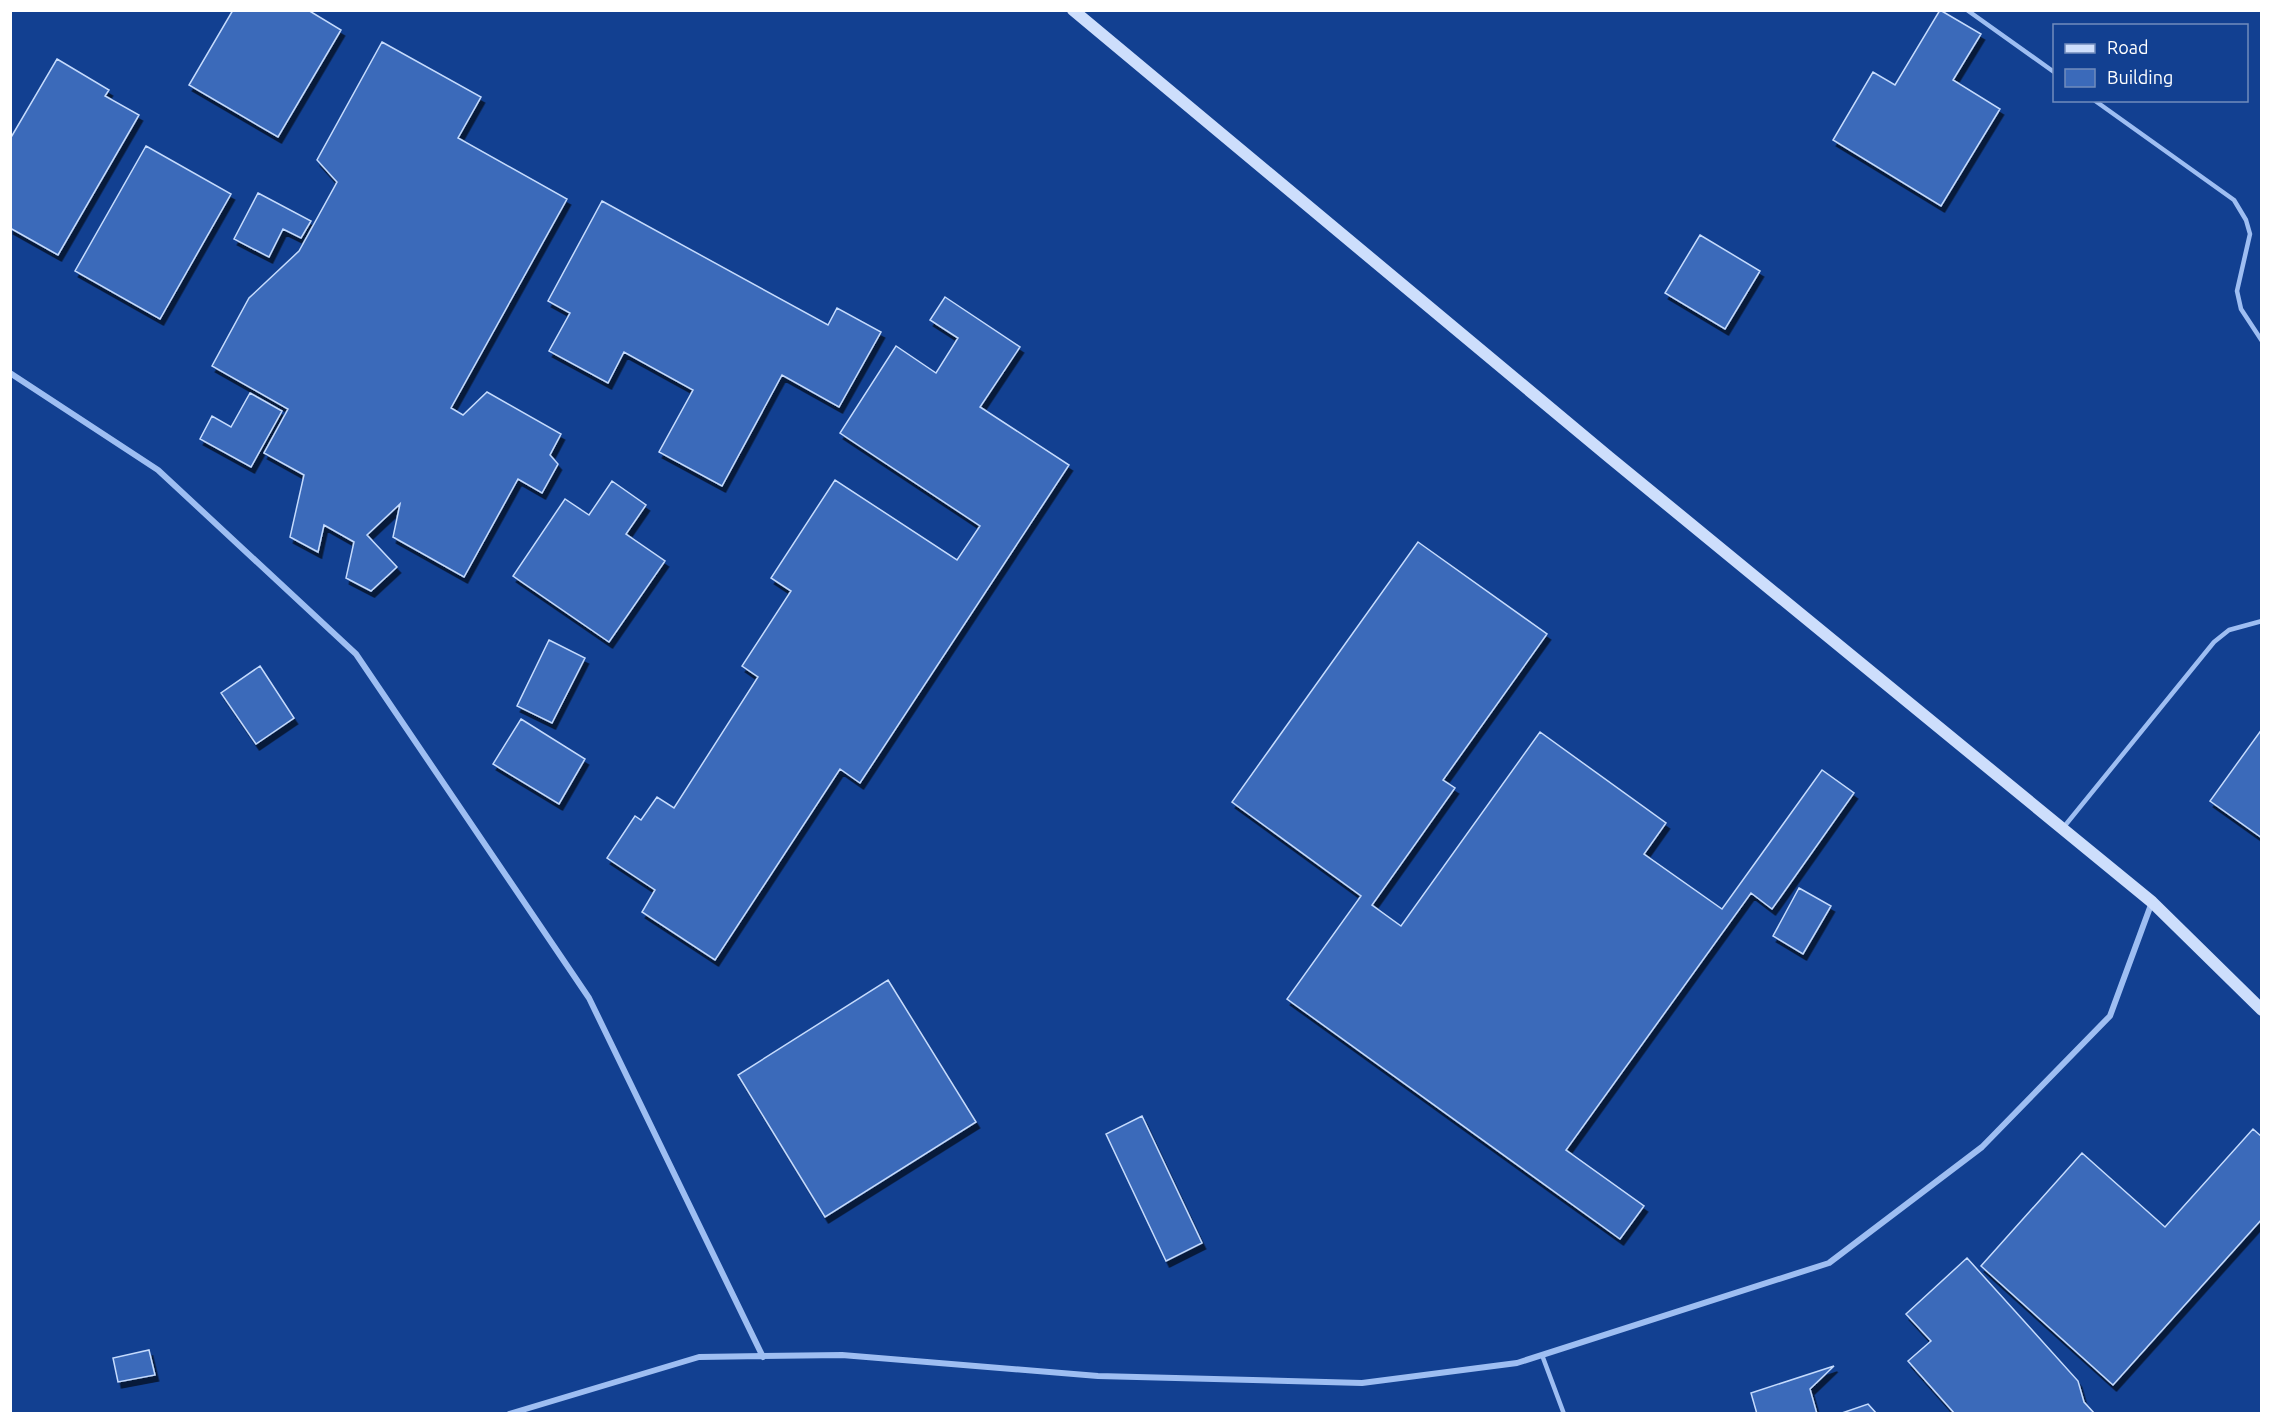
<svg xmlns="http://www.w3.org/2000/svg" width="2272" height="1424" viewBox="0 0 2272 1424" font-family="Ubuntu,sans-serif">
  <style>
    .building { fill: #3b6aba; stroke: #c5dbfd; stroke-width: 1.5; filter: url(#shadow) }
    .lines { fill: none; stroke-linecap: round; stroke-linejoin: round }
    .lane { stroke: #9ebef2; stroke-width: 4.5 }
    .street { stroke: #9ebef2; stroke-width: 6 }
    .secondary { stroke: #cddefc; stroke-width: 12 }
  </style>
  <defs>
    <filter id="shadow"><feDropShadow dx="3.5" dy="6" stdDeviation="0" flood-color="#0009"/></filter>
  </defs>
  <rect width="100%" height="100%" fill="#124091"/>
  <!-- building -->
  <path class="building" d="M233,10h75l33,20 -63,107 -89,-52z
    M1940,10l41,24 -28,46 47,29 -59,97 -108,-66 40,-68 22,13z
    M382,42l99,55 -23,41 109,61 -116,209 12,7 24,-23 74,42 -11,21 8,9 -16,29 -24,-14 -54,98 -71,-40 7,-33 -33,31 30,32 -26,24 -25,-13 8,-36 -30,-17 -6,27 -28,-15 14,-62 -40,-22 24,-44 -76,-43 37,-68 50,-47 38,-69 -20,-22z
    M57,59l52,31 -4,6 34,19 -81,140 -48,-27v-89z
    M146,146l85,48 -71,125 -85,-48z
    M258,193l53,28 -10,17 -18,-9 -14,28 -35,-18z
    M602,201l226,124 9,-17 44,24 -42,75 -57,-32 -60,111 -63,-34 34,-62 -69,-38 -16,31 -59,-32 21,-38 -22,-12z
    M1700,235l60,36 -35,58 -60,-36z
    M945,297l75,50 -40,60 89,58 -209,318 -20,-14 -125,191 -73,-48 13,-22 -48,-32 28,-42 6,4 16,-23 17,11 84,-131 -16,-11 49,-75 -20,-13 64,-98 122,80 23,-34 -140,-93 56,-87 40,27 22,-35 -28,-18z
    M250,393l32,18 -31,56 -51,-28 12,-23 19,11z
    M612,481l34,24 -20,29 39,27 -56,81 -96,-66 52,-77 24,16z
    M1418,542l129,92 -104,146 12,8 -83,117 29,21 139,-194 126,91 -22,31 78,55 100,-139 32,23 -82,116 -21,-16 -185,257 78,56 -24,33 -333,-240 74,-103 -129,-94z
    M549,640l36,18 -33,65 -35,-17z
    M260,666l34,52 -38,26 -35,-51z
    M521,719l64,40 -26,45 -66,-40z
    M2262,729v109l-52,-37z
    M1799,888l32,18 -28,48 -30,-18z
    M888,980l88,142 -151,95 -87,-142z
    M1142,1116l60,127 -36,18 -60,-127z
    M2253,1129l9,8v82l-149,166 -132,-119 101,-113 83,74z
    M1967,1258l111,123 6,21 11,12h-140l-47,-53 23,-20 -25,-27z
    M149,1350l6,25 -37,7 -5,-24z
    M1834,1366l-24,23 7,25h-60l-6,-21z
    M1868,1404l9,10h-38z"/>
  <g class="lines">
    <!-- lane -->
    <path class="lane" d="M1967,10l87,62
      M2094,100l140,100 12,20 4,14 -13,57 4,18 21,32
      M2063,828l151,-186 15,-12 33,-9
      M1542,1355l22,59"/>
    <!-- street -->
    <path class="street" d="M10,373l148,97 198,184 233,344 174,359
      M509,1414l190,-57 143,-2 256,21 264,7 155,-20 312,-100 153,-116 128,-131 42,-114"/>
    <!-- secondary -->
    <path class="secondary" d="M1073,10l536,447 543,445 110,108"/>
  </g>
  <!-- border -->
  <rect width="2272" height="1424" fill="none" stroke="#ffffff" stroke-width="24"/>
  <!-- legend -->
  <rect x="2053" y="24" width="195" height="78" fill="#124091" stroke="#718cbd" stroke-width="1.5"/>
  <rect x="2065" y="44" width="30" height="9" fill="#cddefc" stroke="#718cbd" stroke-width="1.5"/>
  <text x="2107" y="54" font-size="18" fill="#ffffff">Road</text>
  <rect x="2065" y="69" width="30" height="18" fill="#3b6aba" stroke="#718cbd" stroke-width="1.5"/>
  <text x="2107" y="84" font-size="18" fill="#ffffff">Building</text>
</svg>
